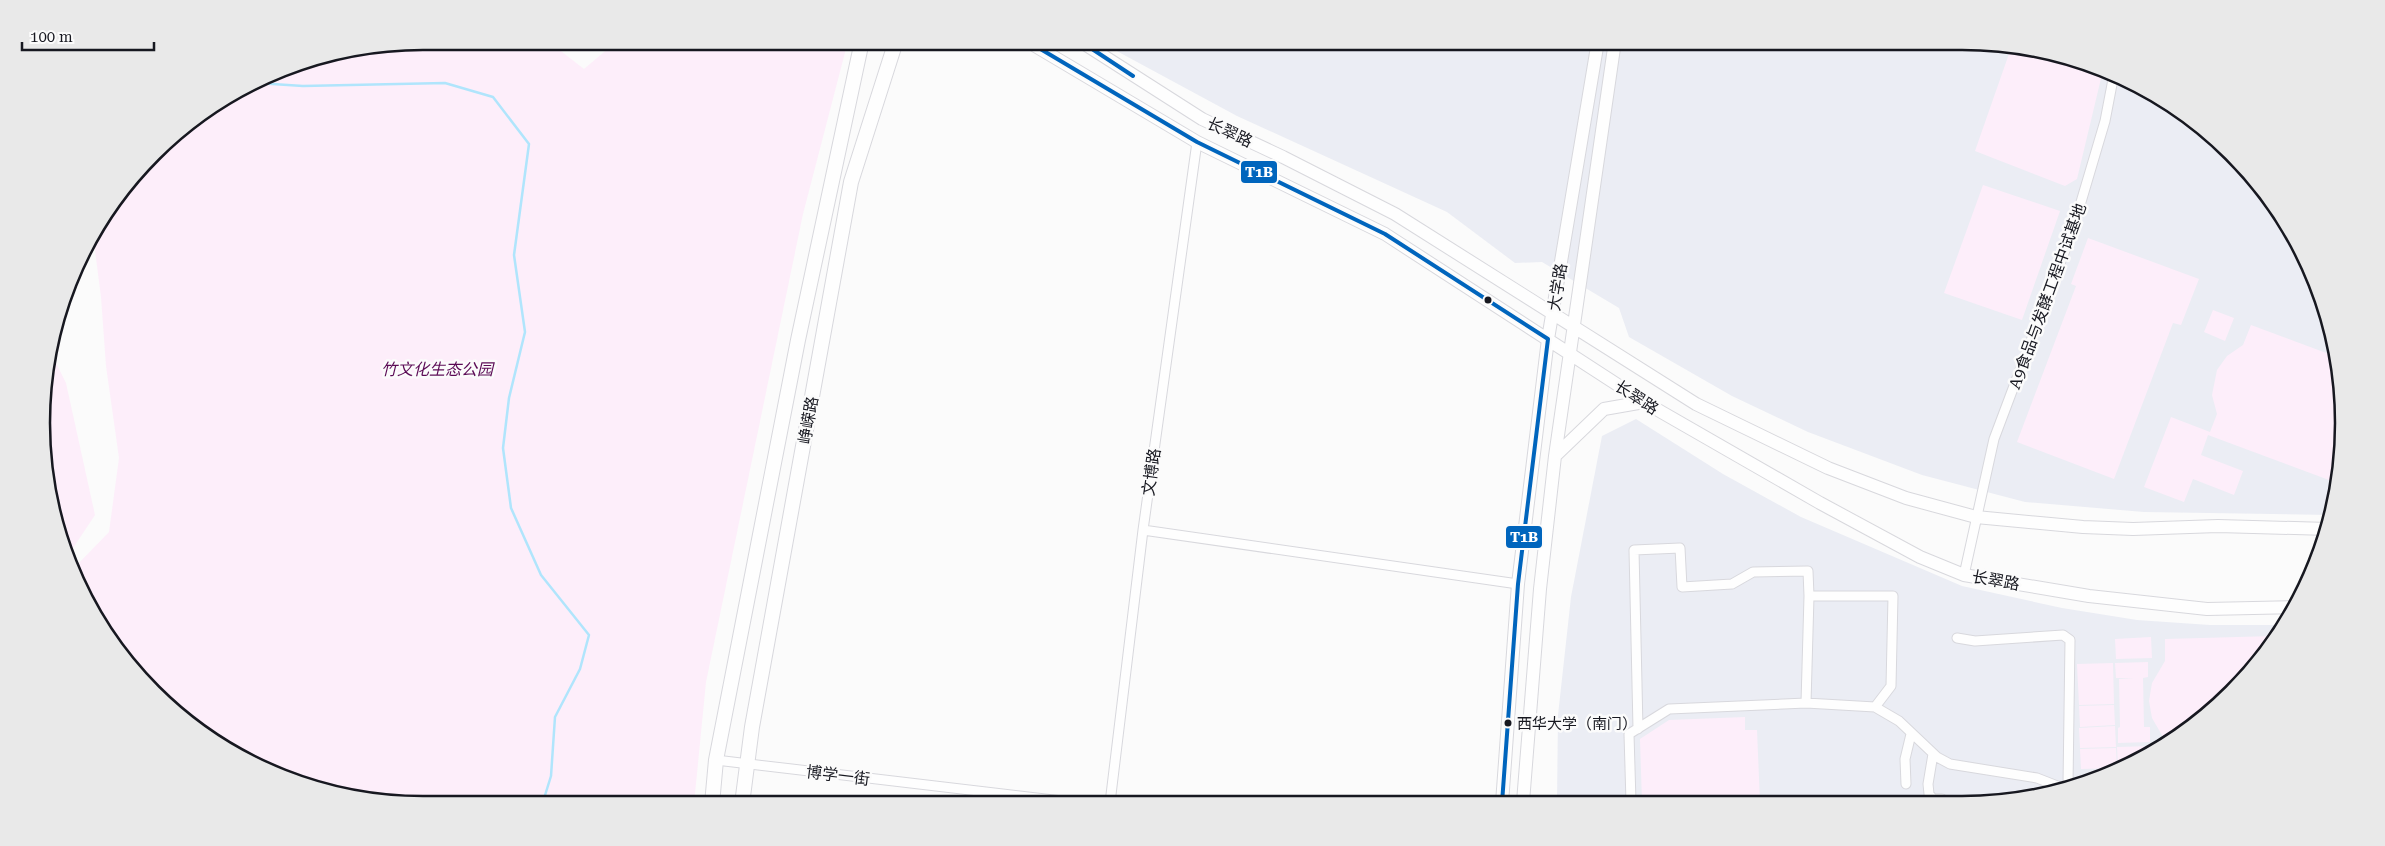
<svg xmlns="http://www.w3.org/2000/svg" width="2385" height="846" viewBox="0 0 2385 846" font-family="'Roboto Serif','Noto Sans SC',serif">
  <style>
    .built { fill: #ebedf4 }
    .green { fill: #fdeefa }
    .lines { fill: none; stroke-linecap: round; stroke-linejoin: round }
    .stream { stroke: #b0e5fc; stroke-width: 2.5 }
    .minor-casing { stroke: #d8d8dd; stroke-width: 11 }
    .secondary-casing { stroke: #d8d8dd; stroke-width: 14 }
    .primary-casing { stroke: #d8d8dd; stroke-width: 16 }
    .minor { stroke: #fefefe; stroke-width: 9 }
    .secondary { stroke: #fefefe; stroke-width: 12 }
    .primary { stroke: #fefefe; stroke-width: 14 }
    .bus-1-casing { stroke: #fbfbfb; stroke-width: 8 }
    .bus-1 { stroke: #0065bd; stroke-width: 4 }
    .bus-dot { fill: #171820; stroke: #fbfbfb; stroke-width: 2 }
    .labels { text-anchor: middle; stroke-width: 5; stroke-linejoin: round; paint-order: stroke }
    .bus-label { font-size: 15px; fill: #171820; stroke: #fbfbfb; text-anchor: start }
    .street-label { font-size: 16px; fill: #171820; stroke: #fbfbfb }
    .park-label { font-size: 16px; font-style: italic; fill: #5b0a55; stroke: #fbfbfb }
    .rim { fill: none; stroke: #171820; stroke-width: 2.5 }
    .line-badge { stroke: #fbfbfb; stroke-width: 2 }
    .badge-label { font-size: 14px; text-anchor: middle; font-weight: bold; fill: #fff }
  </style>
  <rect width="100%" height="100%" fill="#fbfbfb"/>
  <!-- built -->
  <path class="built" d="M1105,41h857l99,13 70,26 63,40 55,51 43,61 31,68 17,73 3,75 -11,67 -188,-3 -119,-10 -103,-27 -114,-43 -76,-36 -103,-59 -10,-29 -77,-46 -27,1 -68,-51 -210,-96 -124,-67z
    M1636,419l87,55 78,43 161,69 100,22 75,12 73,5h74l-70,85 -83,55 -119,36 -455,1 1,-87 13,-118 31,-161z"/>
  <!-- green -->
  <path class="green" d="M423,41h125l36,28 33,-28h231l-45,173 -97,468 -12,122 -271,1 -99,-13 -113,-52 -58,-47 -47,-58 -31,-68 34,-35 10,-74 -13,-92 -5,-69 -8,-62 27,-44 51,-55 106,-66 72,-21z
    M2011,48l50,6 42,16 -26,109 -12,7 -90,-35z
    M1983,185l77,26 -38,109 -78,-27z
    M2088,238l111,41 -18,46 -8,-2 -59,156 -97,-37 59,-156 -5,-2z
    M2213,310l21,8 -9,23 -21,-9z
    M2251,325l86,32c9,41 7,86 0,126l-129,-48 -7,20 42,16 -9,24 -41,-16 -9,23 -40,-15 27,-70 39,15 7,-18 -5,-19 5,-25 10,-14 16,-11z
    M51,353l15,30 29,132 -26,39 -15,-32 -12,-74 2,-75z
    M2274,636l-60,74 -48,32 -14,-24 -3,-17 3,-18 13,-22v-22z
    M2151,637l1,21 -36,1 -1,-20z
    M2148,662v15l-5,1 1,49h6v15l-32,1v-15l2,-1 -1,-48 15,-1h-18l-1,-15z
    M2113,663l1,41 -35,1 -2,-41z
    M2114,705l1,20 -35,2 -1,-21z
    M1745,717v13h12l3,72h-118l-2,-63 29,-19z
    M2115,726l1,21 -36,1 -1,-20z
    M2153,746v4l-22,16 -13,2 -1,-21z
    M2116,748l1,20 -36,1 -1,-20z"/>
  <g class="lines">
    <!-- stream -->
    <path class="stream" d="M257,83l46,3 142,-3 48,14 36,47 -15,111 11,77 -16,66 -6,50 8,60 30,67 48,60 -9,34 -25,48 -4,59 -9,29"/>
    <defs>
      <path id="minor" d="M1143,530l375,54
        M1964,575l30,-136 79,-210 32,-108 9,-47
        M1957,638l18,3 88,-6 7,5 -2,145
        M1806,703l3,-107
        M1638,729l-4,-179 46,-2 2,39 50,-3 21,-12 55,-1 1,25h84l-2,90 -16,21
        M1933,754l-5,30 1,10 4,5h9
        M716,760l363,43
        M1906,784l-1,-25 6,-25
        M1631,802l-2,-68 40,-25 137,-6 69,4 24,14 38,36 13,7 87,14 23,9
        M1110,803l33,-273 54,-388"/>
      <path id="secondary" d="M1027,41l170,101 188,92 259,168 176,101 100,54 44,18 125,21 118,13 88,-2
        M1080,41l122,78 81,38 112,57 301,190 132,64 78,30 70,19 107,10 50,2 85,-3 110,3
        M1555,456l49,-47 40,-7
        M1523,802l17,-213 15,-133 60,-415
        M1502,803l16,-219 30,-245 50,-298"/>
      <path id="primary" d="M712,804l4,-44 82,-420 64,-299
        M742,804l10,-77 99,-545 45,-141"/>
    </defs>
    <!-- minor casing -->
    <use href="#minor" class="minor-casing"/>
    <!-- secondary casing -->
    <use href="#secondary" class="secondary-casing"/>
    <!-- primary casing -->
    <use href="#primary" class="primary-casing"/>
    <!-- minor -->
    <use href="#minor" class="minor"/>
    <!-- secondary -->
    <use href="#secondary" class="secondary"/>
    <!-- primary -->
    <use href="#primary" class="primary"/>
    <defs>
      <path id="bus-1" d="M1027,41l170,101 188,92 163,105 -30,245 -16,219
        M1080,41l53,35"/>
    </defs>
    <!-- bus-1 casing -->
    <use href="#bus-1" class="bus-1-casing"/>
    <!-- bus-1 -->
    <use href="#bus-1" class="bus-1"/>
  </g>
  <!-- markers -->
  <g class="bus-dot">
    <circle cx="1488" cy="300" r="4.5"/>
    <circle cx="1508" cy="723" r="4.5"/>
  </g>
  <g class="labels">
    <!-- bus labels -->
    <g class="bus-label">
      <text x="1517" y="729">西华大学（南门）</text>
    </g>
    <!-- street labels -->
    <g class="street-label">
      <text transform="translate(1230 132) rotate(25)" y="6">长翠路</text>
      <text transform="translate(1557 287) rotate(-81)" y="6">大学路</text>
      <text transform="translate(2047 296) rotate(-70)" y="6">A9食品与发酵工程中试基地</text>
      <text transform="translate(1637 397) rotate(33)" y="6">长翠路</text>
      <text transform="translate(808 420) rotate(-80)" y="6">峥嵘路</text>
      <text transform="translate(1151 472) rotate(-82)" y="6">文博路</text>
      <text transform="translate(1996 580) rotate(10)" y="6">长翠路</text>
      <text transform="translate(838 775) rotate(7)" y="6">博学一街</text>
    </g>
    <!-- park labels -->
    <g class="park-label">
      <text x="437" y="375">竹文化生态公园</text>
    </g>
  </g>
  <!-- crop -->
  <path d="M0 0H2385V846H0ZM423 50H1962A373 373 0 0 1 2335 423V423A373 373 0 0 1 1962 796H423A373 373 0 0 1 50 423V423A373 373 0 0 1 423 50Z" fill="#e9e9e9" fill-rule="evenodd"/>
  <path class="rim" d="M423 50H1962A373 373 0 0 1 2335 423V423A373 373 0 0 1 1962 796H423A373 373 0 0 1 50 423V423A373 373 0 0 1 423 50Z"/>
  <g class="line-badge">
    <rect x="1240" y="160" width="38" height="24" rx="5" fill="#0065bd"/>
    <rect x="1505" y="525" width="38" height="24" rx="5" fill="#0065bd"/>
  </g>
  <g class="badge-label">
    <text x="1259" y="177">T1B</text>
    <text x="1524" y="542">T1B</text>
  </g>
  <!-- scale -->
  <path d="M22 42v8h132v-8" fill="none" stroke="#171820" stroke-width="2.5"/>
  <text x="30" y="42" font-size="15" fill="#171820" stroke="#fbfbfb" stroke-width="4" paint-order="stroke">100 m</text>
</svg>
